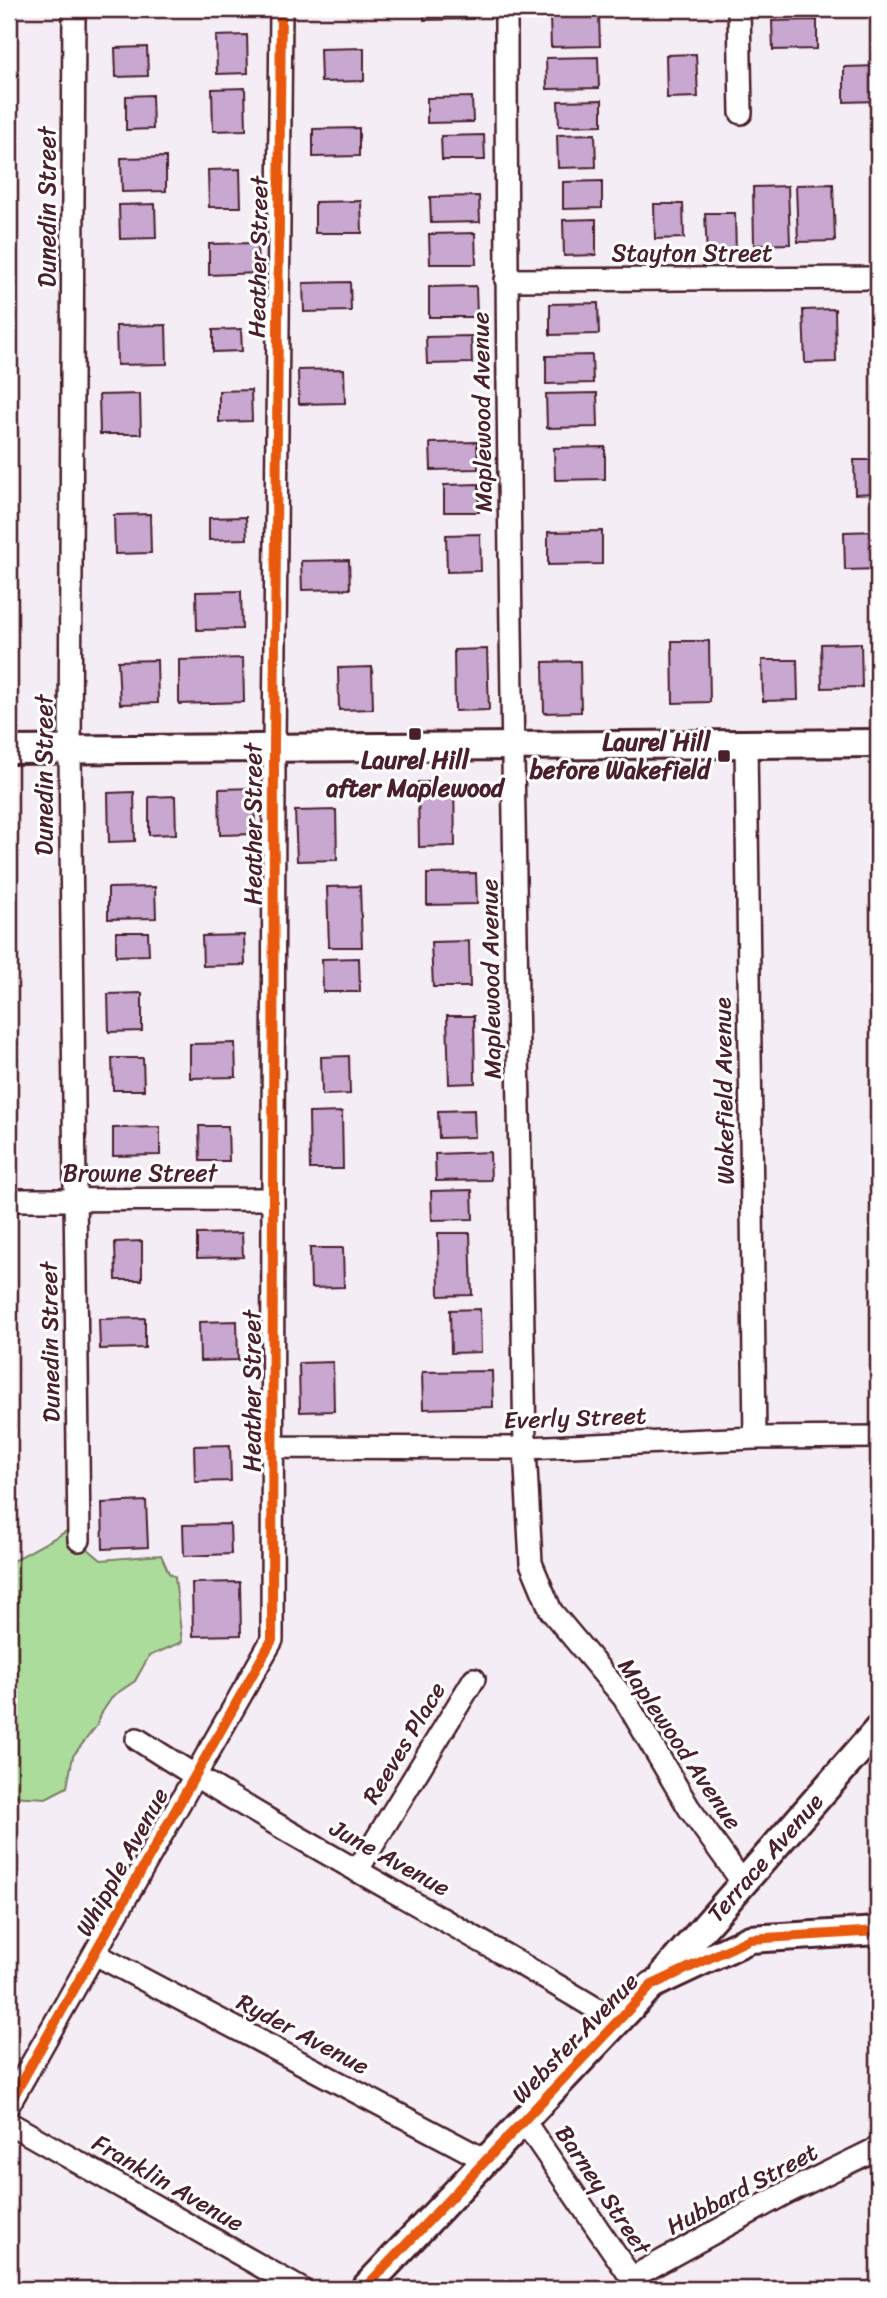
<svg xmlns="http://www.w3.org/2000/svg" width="887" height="2298" viewBox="0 0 887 2298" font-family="Sriracha,sans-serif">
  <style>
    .green { fill: #acdc9c; stroke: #7b7e64; stroke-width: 2 }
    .building { fill: #c8a7d1; stroke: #4a1f2b; stroke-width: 2 }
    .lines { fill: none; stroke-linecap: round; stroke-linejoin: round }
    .minor-casing { stroke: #4a1f2b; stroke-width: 26 }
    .tertiary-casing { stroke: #4a1f2b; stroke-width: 32 }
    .minor { stroke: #fff; stroke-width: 21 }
    .tertiary { stroke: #fff; stroke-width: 26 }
    .cycleway-casing { stroke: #fff; stroke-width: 15 }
    .cycleway { stroke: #e8590c; stroke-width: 10 }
    .poi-dot { fill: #4a1f2b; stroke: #fff; stroke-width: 2.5 }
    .labels { text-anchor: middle; stroke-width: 6; stroke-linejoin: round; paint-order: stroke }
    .street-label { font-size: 24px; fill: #4a1f2b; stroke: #fff }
    .poi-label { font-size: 24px; font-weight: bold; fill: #4a1f2b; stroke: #fff; text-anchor: end }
  </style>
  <rect width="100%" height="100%" fill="#f4edf6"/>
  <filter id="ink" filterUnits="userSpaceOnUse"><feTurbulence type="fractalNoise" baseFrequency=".0143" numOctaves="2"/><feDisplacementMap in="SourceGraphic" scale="14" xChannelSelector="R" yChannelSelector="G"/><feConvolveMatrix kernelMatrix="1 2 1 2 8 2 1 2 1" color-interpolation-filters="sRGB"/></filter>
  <g filter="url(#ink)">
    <!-- green -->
    <path class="green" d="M67,1531l34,29 60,-5 8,18 6,4 7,65 -33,14 -14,25 -22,15 -14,21 -2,8 -24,31 -6,31 -21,11 -37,-2v-93l6,-7 -6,-30v-103z"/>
    <!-- building -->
    <path class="building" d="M424,9h49v10l-49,1z
      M599,16l1,30 -49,1 -1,-30z
      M817,20v29l-44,1 -1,-29z
      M247,35l1,38 -31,1 -1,-38z
      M147,47l1,29 -32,1 -1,-29z
      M364,48v33l-43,1 -1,-33z
      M696,54l2,43 -31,1 -1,-43z
      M598,57l1,31 -52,1 -1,-31z
      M878,66v35l-34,1v-35z
      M245,88l1,42 -33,1 -1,-42z
      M152,95l1,34 -27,1v-34z
      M472,97l1,25 -46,1v-25z
      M602,100v25l-43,1 -1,-25z
      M359,128v28l-46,1v-28z
      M595,134l1,33 -38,1 -1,-33z
      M484,135l1,25h-43l-1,-24z
      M166,157v34l-44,1 -1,-34z
      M240,169l1,38h-32l-1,-37z
      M602,181v27l-39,1v-27z
      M833,184l2,57 -37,1 -2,-57z
      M788,186l2,58 -36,1 -1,-58z
      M479,196l1,26 -49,1 -1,-26z
      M361,201l1,32h-47v-31z
      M155,204l1,34 -36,1 -1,-34z
      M654,204h29l1,34 -29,1z
      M705,213h30l1,42h-29z
      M596,219v36l-32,1 -1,-36z
      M475,233l1,31h-46l-1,-30z
      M257,243l1,30 -49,2v-31z
      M350,282l1,29 -47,1 -1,-29z
      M476,286l1,31h-48v-30z
      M598,303l1,31 -49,1v-31z
      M873,304h5v36l-4,1z
      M835,309l1,53 -31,1 -2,-53z
      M166,325l1,39 -50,1 -1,-39z
      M241,329l1,22 -29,1v-22z
      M471,336l1,27 -45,1 -1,-27z
      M592,355l1,28 -47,1v-28z
      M344,369l1,34 -46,1 -1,-34z
      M874,386h4v31l-4,1z
      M251,390l1,31 -33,1v-31z
      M597,393l1,34 -51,1 -1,-34z
      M140,394l1,40h-41l-1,-39z
      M477,442l1,27 -47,1 -1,-27z
      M605,447v32l-50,1 -1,-32z
      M854,460h24v33l-23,1z
      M479,484v28h-35v-27z
      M150,514l1,39 -36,1 -1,-39z
      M246,517l1,22 -38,1v-22z
      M602,531v33l-54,1v-33z
      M878,531v38l-33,1 -1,-38z
      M480,534l1,37 -34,1 -1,-37z
      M349,560l1,29 -48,1 -1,-29z
      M241,591l1,38 -45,1 -1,-38z
      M672,641h37l1,61 -37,1z
      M861,643l1,44 -40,1 -1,-44z
      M487,649l2,61 -34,1 -1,-61z
      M243,658l1,44 -65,2v-44z
      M157,660l1,43 -38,1 -2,-43z
      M762,660h35l1,40 -35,1z
      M580,661l1,51 -37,1 -1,-51z
      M372,667l1,42 -34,1 -1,-42z
      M418,782h36l1,64 -36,1z
      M254,788l1,46 -35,1 -1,-46z
      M134,792l1,49 -26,1 -1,-49z
      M175,796l1,38 -27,1v-38z
      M336,810l1,50 -40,1 -2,-50z
      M476,873l1,31 -50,1v-31z
      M360,886l2,61h-33l-2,-60z
      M155,887l1,31 -48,1v-31z
      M116,932h32l1,23 -33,1z
      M244,935l1,30 -42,1 -1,-30z
      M469,941l1,46h-37l-2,-45z
      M359,958l1,34h-37l-1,-33z
      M142,993v38l-33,1 -1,-38z
      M447,1016h27l1,67 -26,1z
      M235,1043l1,34 -46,1v-34z
      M349,1056l1,38 -28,1 -1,-38z
      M112,1058h31l1,32h-31z
      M474,1110l1,27 -36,1 -1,-27z
      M342,1112l1,57h-33l-1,-56z
      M199,1126h29l1,35h-29z
      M160,1127v28l-47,1v-28z
      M490,1152l1,28 -55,1 -1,-27z
      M472,1190l1,29 -41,1 -1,-29z
      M242,1233l1,24 -46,1v-24z
      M438,1233h32l2,62 -33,1z
      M142,1241v39h-26l-1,-38z
      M310,1248h33l1,39 -33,1z
      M480,1309l1,43 -30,1 -1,-43z
      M145,1318v30l-45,1 -1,-30z
      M237,1321l1,39 -38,1 -1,-39z
      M333,1362l1,49 -34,1 -1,-49z
      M492,1371l1,36 -70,2 -1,-37z
      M230,1445l1,36 -36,1 -1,-36z
      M146,1501l2,46 -45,2 -1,-46z
      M230,1524l1,30 -47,2 -1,-31z
      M240,1582l1,53 -48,1 -1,-53z"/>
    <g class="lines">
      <defs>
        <path id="minor" d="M74,9l-4,741 9,790
          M506,9c0,479 11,959 19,1439l6,115 20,48 73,87 65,110 54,75
          M739,9l2,104
          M506,280l372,-2
          M746,744l9,694
          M9,1200l263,-1
          M274,1447l251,1 230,-10 123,-1
          M137,1739c156,101 322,185 481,283
          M357,1871l117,-192
          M95,1954l392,207
          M9,2104l263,-464 2,-892 7,-739
          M524,2121l115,168
          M9,2123l292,166
          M631,2278l153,-84 94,-46"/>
        <g id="tertiary">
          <path d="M9,750l869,-7"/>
          <path id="s1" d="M665,1972l213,-243"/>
          <path d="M364,2289l288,-304 98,-46 128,-8"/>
        </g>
      </defs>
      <!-- minor casing -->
      <use href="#minor" class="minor-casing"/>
      <!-- tertiary casing -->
      <use href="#tertiary" class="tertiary-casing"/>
      <!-- minor -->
      <use href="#minor" class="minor"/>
      <!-- tertiary -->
      <use href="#tertiary" class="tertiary"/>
      <defs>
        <path id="cycleway" d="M9,2104l263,-464 2,-892 7,-739
          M364,2289l288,-304 98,-46 128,-8"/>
      </defs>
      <!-- cycleway casing -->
      <use href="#cycleway" class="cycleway-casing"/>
      <!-- cycleway -->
      <use href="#cycleway" class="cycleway"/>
    </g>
  </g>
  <!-- markers -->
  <g class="poi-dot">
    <rect x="408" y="727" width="14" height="14" rx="3.5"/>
    <rect x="717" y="749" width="14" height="14" rx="3.5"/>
  </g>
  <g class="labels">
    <!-- street labels -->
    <g class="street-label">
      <text transform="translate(47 207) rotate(-90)" y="8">Dunedin Street</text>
      <text x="692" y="261">Stayton Street</text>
      <text transform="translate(258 257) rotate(-89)" y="8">Heather Street</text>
      <text transform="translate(482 412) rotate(-91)" y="8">Maplewood Avenue</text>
      <text transform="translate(44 775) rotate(-90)" y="8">Dunedin Street</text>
      <text transform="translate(253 824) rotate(-90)" y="8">Heather Street</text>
      <text transform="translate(491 979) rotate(-91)" y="8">Maplewood Avenue</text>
      <text transform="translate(724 1091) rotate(-91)" y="8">Wakefield Avenue</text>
      <text x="140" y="1181">Browne Street</text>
      <text transform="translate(50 1342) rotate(-91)" y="8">Dunedin Street</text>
      <text transform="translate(252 1391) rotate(-90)" y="8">Heather Street</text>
      <text transform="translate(575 1418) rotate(-2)" y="8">Everly Street</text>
      <text transform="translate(404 1743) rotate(-59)" y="8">Reeves Place</text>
      <text transform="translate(680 1744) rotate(56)" y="8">Maplewood Avenue</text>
      <text dy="8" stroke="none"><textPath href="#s1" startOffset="152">Terrace Avenue</textPath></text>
      <text transform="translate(390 1858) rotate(29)" y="8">June Avenue</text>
      <text transform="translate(122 1862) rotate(-61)" y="8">Whipple Avenue</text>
      <text transform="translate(303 2034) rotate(28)" y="8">Ryder Avenue</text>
      <text transform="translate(575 2038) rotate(-46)" y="8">Webster Avenue</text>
      <text transform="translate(168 2183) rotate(30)" y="8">Franklin Avenue</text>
      <text transform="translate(742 2189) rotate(-28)" y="8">Hubbard Street</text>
      <text transform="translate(603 2190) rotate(56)" y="8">Barney Street</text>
    </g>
    <!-- poi labels -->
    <g class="poi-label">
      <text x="710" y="750">Laurel Hill<tspan x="710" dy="28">before Wakefield</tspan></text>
      <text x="415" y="768" text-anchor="middle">Laurel Hill<tspan x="415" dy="28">after Maplewood</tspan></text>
    </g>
  </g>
  <!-- margin -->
  <rect width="887" height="2298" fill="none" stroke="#fff" stroke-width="35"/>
  <rect x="18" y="18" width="852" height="2263" fill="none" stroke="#4a1f2b" stroke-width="2.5" filter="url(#ink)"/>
</svg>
